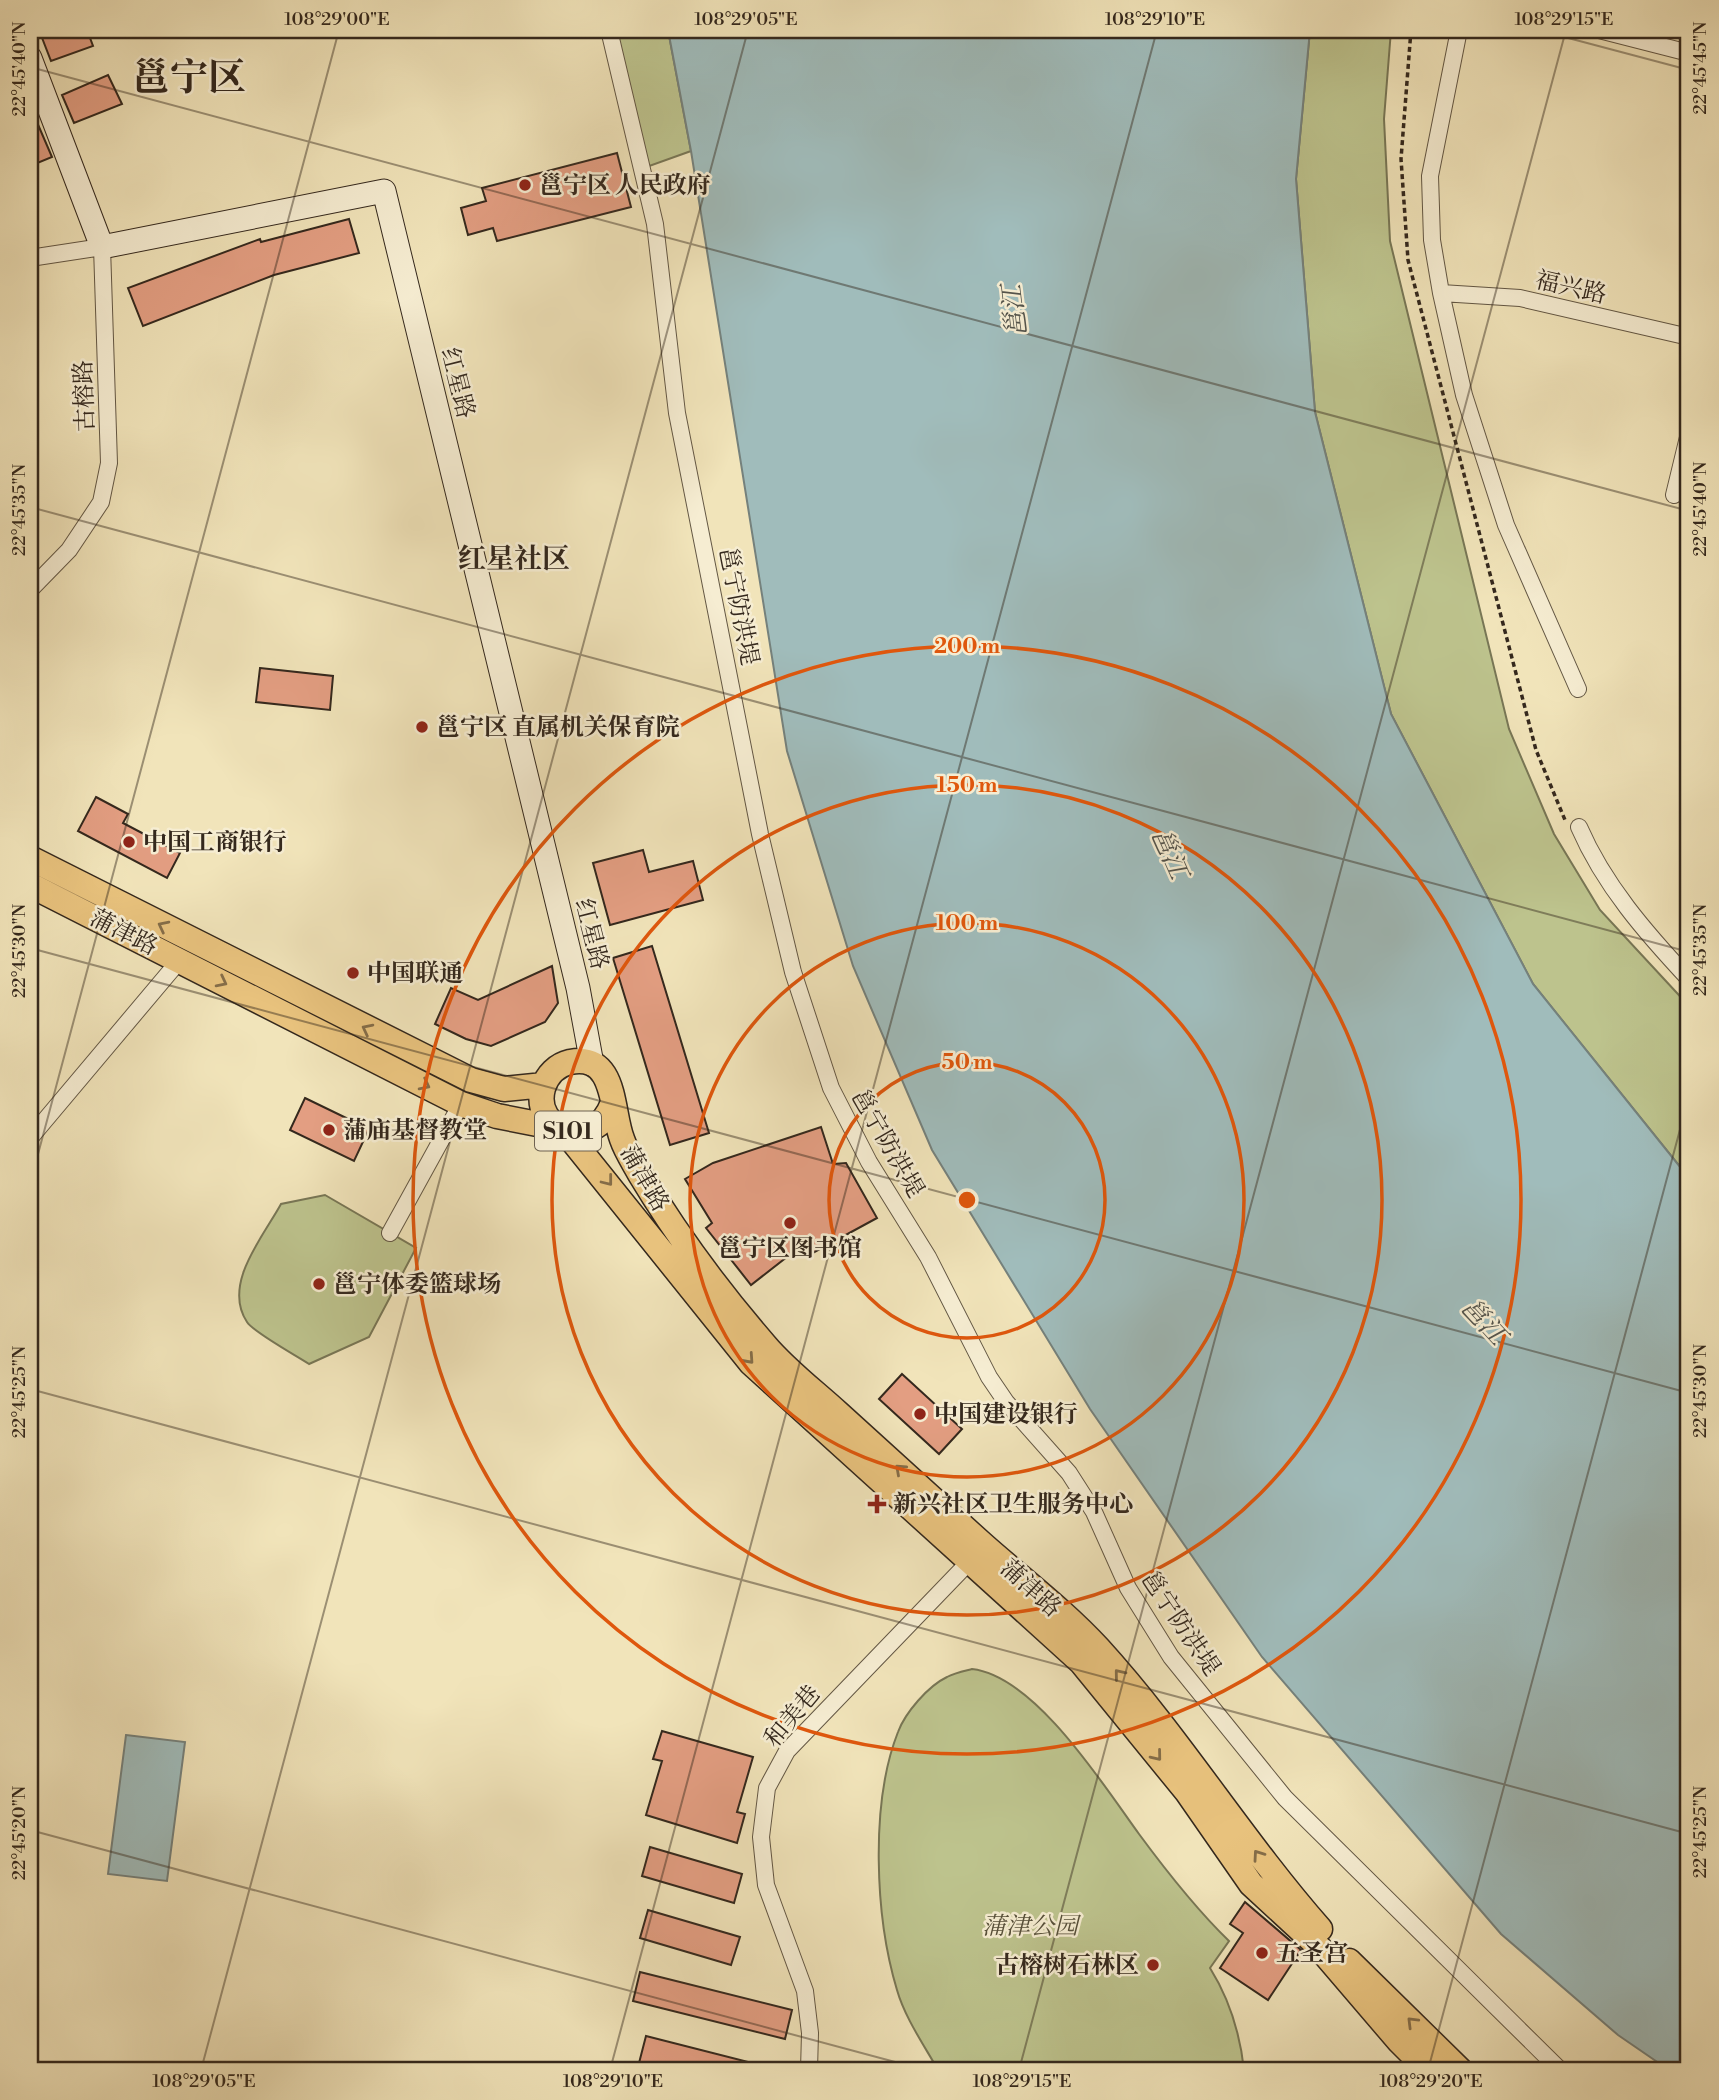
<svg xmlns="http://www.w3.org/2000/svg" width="1719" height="2100" viewBox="0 0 1719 2100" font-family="'Libre Bodoni','Noto Serif SC',serif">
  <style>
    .green { fill: #bdc38d; stroke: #787655; stroke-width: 2 }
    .water { fill: #a0bcbb; stroke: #75817c; stroke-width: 2 }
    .building { fill: #e39e82; stroke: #34281d; stroke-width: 2 }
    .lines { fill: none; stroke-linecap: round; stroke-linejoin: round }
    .minor-casing { stroke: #635744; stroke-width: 18 }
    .secondary-casing { stroke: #34281d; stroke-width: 25 }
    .primary-casing { stroke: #34281d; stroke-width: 27 }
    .path { stroke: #34281d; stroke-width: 3.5; stroke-dasharray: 5 3.5; stroke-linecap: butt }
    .minor { stroke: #f6edd2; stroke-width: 16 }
    .secondary { stroke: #f6edd2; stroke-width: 23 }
    .primary { stroke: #e8c27d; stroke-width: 24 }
    .oneway { stroke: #856d48 }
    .ticks { fill: none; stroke: #34281d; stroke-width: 2; stroke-opacity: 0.45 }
    .ring { fill: none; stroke: #df570d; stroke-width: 3.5 }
    .poi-dot { fill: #8f2418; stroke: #f6edd2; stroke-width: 2.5 }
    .labels { text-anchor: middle; stroke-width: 5; stroke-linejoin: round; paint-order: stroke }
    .shield { fill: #f6edd2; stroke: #6e6353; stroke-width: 2 }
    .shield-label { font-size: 23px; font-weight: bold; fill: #34281d }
    .poi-label { font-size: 24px; font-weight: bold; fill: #34281d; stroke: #f6edd2; text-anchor: start }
    .street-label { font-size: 24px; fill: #34281d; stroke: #f6edd2 }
    .park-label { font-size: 24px; font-style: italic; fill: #564f39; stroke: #f6edd2 }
    .water-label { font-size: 26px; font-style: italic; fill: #54544c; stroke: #f6edd2 }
    .quarter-label { font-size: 28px; font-weight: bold; fill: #34281d; stroke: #f6edd2 }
    .town-label { font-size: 38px; font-weight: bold; fill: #34281d; stroke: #f6edd2 }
    .centre { fill: #df570d; stroke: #f6edd2; stroke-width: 3.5 }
    .ring-label { font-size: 21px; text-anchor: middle; font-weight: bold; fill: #df570d; stroke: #f6edd2; stroke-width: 5; stroke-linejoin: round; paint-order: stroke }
    .neatline { fill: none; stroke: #34281d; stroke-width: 2.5 }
    .ticks-label { font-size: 18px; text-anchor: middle; fill: #34281d }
  </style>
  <rect width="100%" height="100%" fill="#f1e4ba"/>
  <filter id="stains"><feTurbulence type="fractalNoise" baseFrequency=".00286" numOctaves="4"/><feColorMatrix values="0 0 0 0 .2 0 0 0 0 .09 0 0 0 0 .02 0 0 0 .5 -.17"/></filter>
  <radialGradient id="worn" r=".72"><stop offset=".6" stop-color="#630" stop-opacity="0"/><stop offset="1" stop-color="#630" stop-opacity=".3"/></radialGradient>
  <!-- green -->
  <path class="green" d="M609,30h59l23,121 -50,18z
    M1310,30h81l-7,89 6,122 119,488 45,105 46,76 89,96v172l-156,-194 -142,-270 -76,-302 -19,-233z
    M325,1195l91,53 -47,89 -60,27c-12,-8 -56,-32 -62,-42 -25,-38 16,-85 34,-118z
    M972,1669c63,7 132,117 167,165 28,38 57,75 90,107l-19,27c20,32 30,65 34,102h-306c-14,-25 -33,-52 -41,-80 -22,-73 -27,-187 1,-258 7,-19 30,-46 49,-55 7,-4 17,-6 25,-8z"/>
  <!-- water -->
  <path class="water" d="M668,30h642l-14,149 19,233 76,302 142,270 156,194v892h-20l-51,-35 -117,-101 -239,-277 -172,-248 -158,-259 -79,-184 -66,-215 -96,-600z
    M126,1735l59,7 -18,139 -59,-7z"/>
  <!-- building -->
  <path class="building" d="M39,30h48l6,16 -42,15z
    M108,75l14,29 -48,19 -12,-28z
    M30,106l22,51 -22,9z
    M617,153l14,54 -134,34 -4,-13 -25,7 -7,-27 25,-7 -4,-13z
    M349,219l10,34 -85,22 -131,51 -15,-38 132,-49 1,3z
    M260,668l73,8 -3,34 -74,-8z
    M96,797l32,17 -5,9 57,30 -13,25 -89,-47z
    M643,850l6,22 44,-11 10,39 -93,25 -17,-62z
    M652,946l57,187 -39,12 -57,-187z
    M552,966l6,37 -13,19 -54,24 -25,-7 -31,-15 16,-36 27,12z
    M305,1098l64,31 -15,32 -64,-31z
    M821,1127l12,37 13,-1 31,55 -70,38 -11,-6 -45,35 -45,-57 6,-5 -27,-44 28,-16z
    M902,1374l60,55 -23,25 -60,-55z
    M662,1731l91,26 -16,55 8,2 -8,29 -91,-28 16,-54 -9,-2z
    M650,1847l92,27 -8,29 -92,-27z
    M1245,1902l56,48 -33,50 -48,-32 23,-35 -13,-9z
    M648,1910l92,27 -9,28 -91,-27z
    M640,1972l152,38 -7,29 -152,-38z
    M646,2036l114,29v5h-95l-26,-7z"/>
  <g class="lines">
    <defs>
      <path id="minor" d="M609,30l46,194 22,189 83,421 33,138 38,116 38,74 59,95 61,120 17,25 63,71 25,39 34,76 43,69 114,141 275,272
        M1459,30l-29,146 2,64 9,53 23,102 42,130 72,164
        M1599,30l90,23
        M30,258l72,-11 7,216 -8,39 -32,48 -39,40
        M1441,293l79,5 169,39
        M1674,495l15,-62
        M1579,827c25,58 67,106 110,152
        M30,1138l149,-177
        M390,1233l71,-129
        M809,2070l1,-37 -5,-42 -39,-106 -5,-48 6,-49 20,-37 184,-191"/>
      <path id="secondary" d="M30,58l72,189 282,-56 194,797 14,76"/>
      <path id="primary" d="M30,858l441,222 33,9 40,-4
        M30,885l431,219 36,12 66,13 188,234 330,299 106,130 64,92 65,60 83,97 29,29
        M612,1105c-17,46 -81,27 -69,-17 4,-13 14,-23 27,-26 47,-9 41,49 52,77 4,12 12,24 18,35 36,60 79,118 125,171 21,25 49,46 73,68 47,43 94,86 142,129 39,35 83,68 118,106 81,89 143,191 222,281
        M1349,1961l111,109"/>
    </defs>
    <!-- minor casing -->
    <use href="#minor" class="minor-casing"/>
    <!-- secondary casing -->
    <use href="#secondary" class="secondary-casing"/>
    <!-- primary casing -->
    <use href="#primary" class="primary-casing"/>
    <!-- path -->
    <path class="path" d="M1411,30l-10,129 7,101 128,490 29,70"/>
    <!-- minor -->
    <use href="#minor" class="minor"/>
    <!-- secondary -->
    <use href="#secondary" class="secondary"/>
    <!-- primary -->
    <use href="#primary" class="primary"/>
  </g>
  <!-- one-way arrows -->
  <defs><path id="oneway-chevron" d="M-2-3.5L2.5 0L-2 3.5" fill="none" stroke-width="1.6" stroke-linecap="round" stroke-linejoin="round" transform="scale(1.75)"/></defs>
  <g class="oneway">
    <use href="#oneway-chevron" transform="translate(163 926) rotate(-153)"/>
    <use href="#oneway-chevron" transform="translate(222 982) rotate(27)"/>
    <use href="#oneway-chevron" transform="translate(367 1029) rotate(-153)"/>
    <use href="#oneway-chevron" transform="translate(425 1085) rotate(27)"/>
    <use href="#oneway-chevron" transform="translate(608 1181) rotate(52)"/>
    <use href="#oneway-chevron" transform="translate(749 1359) rotate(48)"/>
    <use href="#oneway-chevron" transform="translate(900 1469) rotate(-138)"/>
    <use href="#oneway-chevron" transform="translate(1119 1674) rotate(-129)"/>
    <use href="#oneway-chevron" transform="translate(1157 1756) rotate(51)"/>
    <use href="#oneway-chevron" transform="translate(1258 1855) rotate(-125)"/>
    <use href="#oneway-chevron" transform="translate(1412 2022) rotate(-135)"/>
  </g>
  <!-- ticks -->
  <path class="ticks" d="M1538,30l151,40M30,67l1659,444M30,507l1659,445M30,948l1659,445M30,1184l309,-1154M30,1389l1659,445M30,1830l895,240M201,2070l547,-2040M610,2070l547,-2040M1019,2070l547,-2040M1428,2070l261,-974"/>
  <!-- distance rings -->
  <g class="ring">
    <circle cx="967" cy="1200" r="138"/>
    <circle cx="967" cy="1200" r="277"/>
    <circle cx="967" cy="1200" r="415"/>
    <circle cx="967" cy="1200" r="554"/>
  </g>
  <!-- markers -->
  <g class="poi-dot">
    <circle cx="525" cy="185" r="7"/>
    <circle cx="422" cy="727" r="7"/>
    <circle cx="129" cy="842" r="7"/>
    <circle cx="353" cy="973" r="7"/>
    <circle cx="329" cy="1130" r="7"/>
    <circle cx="790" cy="1223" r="7"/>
    <circle cx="319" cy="1284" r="7"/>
    <circle cx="920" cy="1414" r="7"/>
    <path d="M873.5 1493.5h7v7h7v7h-7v7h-7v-7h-7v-7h7z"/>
    <circle cx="1262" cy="1953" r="7"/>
    <circle cx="1153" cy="1965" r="7"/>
  </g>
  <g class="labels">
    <!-- shield labels -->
    <rect class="shield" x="535" y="1111.5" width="66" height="39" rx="5"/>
    <g class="shield-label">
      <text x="568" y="1139">S101</text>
    </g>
    <!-- poi labels -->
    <g class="poi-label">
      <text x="539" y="193">邕宁区 人民政府</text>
      <text x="436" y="735">邕宁区 直属机关保育院</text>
      <text x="143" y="850">中国工商银行</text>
      <text x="367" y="981">中国联通</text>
      <text x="343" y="1138">蒲庙基督教堂</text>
      <text x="790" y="1256" text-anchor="middle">邕宁区图书馆</text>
      <text x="333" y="1292">邕宁体委篮球场</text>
      <text x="934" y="1422">中国建设银行</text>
      <text x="893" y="1512">新兴社区卫生服务中心</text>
      <text x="1276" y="1961">五圣宫</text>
      <text x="1139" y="1973" text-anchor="end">古榕树石林区</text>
    </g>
    <!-- street labels -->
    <g class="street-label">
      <text transform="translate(1571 287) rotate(13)" y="8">福兴路</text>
      <text transform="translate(458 383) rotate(76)" y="8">红星路</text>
      <text transform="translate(84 396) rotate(-92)" y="8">古榕路</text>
      <text transform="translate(739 606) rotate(79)" y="8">邕宁防洪堤</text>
      <text transform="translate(124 932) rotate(27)" y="8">蒲津路</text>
      <text transform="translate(592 934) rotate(76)" y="8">红星路</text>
      <text transform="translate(888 1143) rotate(60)" y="8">邕宁防洪堤</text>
      <text transform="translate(645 1178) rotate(60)" y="8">蒲津路</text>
      <text transform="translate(1031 1588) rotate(42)" y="8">蒲津路</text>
      <text transform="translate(1181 1623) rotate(56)" y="8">邕宁防洪堤</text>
      <text transform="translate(792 1716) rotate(-50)" y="8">和美巷</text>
    </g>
    <!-- park labels -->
    <g class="park-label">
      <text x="1030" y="1934">蒲津公园</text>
    </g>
    <!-- water labels -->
    <g class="water-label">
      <text transform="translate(1014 311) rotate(-97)" y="9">邕江</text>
      <text transform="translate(1170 853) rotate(66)" y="9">邕江</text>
      <text transform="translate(1484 1321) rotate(47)" y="9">邕江</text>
    </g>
    <!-- quarter labels -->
    <g class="quarter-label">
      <text x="514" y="568">红星社区</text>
    </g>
    <!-- town labels -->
    <g class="town-label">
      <text x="189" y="90">邕宁区</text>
    </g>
  </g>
  <circle cx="967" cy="1200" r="10" class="centre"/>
  <g class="ring-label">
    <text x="967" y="653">200 m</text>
    <text x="967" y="792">150 m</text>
    <text x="967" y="930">100 m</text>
    <text x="967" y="1069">50 m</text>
  </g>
  <!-- margin -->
  <rect width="1719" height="2100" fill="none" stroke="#f1e4ba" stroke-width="77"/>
  <rect x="38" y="38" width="1642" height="2024" class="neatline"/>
  <g class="ticks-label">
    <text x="337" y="25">108°29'00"E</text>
    <text x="746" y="25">108°29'05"E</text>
    <text x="1155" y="25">108°29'10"E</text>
    <text x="1564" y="25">108°29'15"E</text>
    <text transform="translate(1700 68) rotate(-90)" y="6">22°45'45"N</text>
    <text transform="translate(19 69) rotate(-90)" y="6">22°45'40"N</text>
    <text transform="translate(1700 509) rotate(-90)" y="6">22°45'40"N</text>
    <text transform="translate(19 510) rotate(-90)" y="6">22°45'35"N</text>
    <text transform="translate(1700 950) rotate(-90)" y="6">22°45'35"N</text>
    <text transform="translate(19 951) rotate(-90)" y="6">22°45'30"N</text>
    <text transform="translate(1700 1391) rotate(-90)" y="6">22°45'30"N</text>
    <text transform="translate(19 1392) rotate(-90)" y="6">22°45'25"N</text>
    <text transform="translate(1700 1832) rotate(-90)" y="6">22°45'25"N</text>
    <text transform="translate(19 1833) rotate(-90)" y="6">22°45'20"N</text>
    <text x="204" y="2087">108°29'05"E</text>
    <text x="613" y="2087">108°29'10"E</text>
    <text x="1022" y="2087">108°29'15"E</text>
    <text x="1431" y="2087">108°29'20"E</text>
  </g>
  <rect width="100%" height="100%" filter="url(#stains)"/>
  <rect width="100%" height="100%" fill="url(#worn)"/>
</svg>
